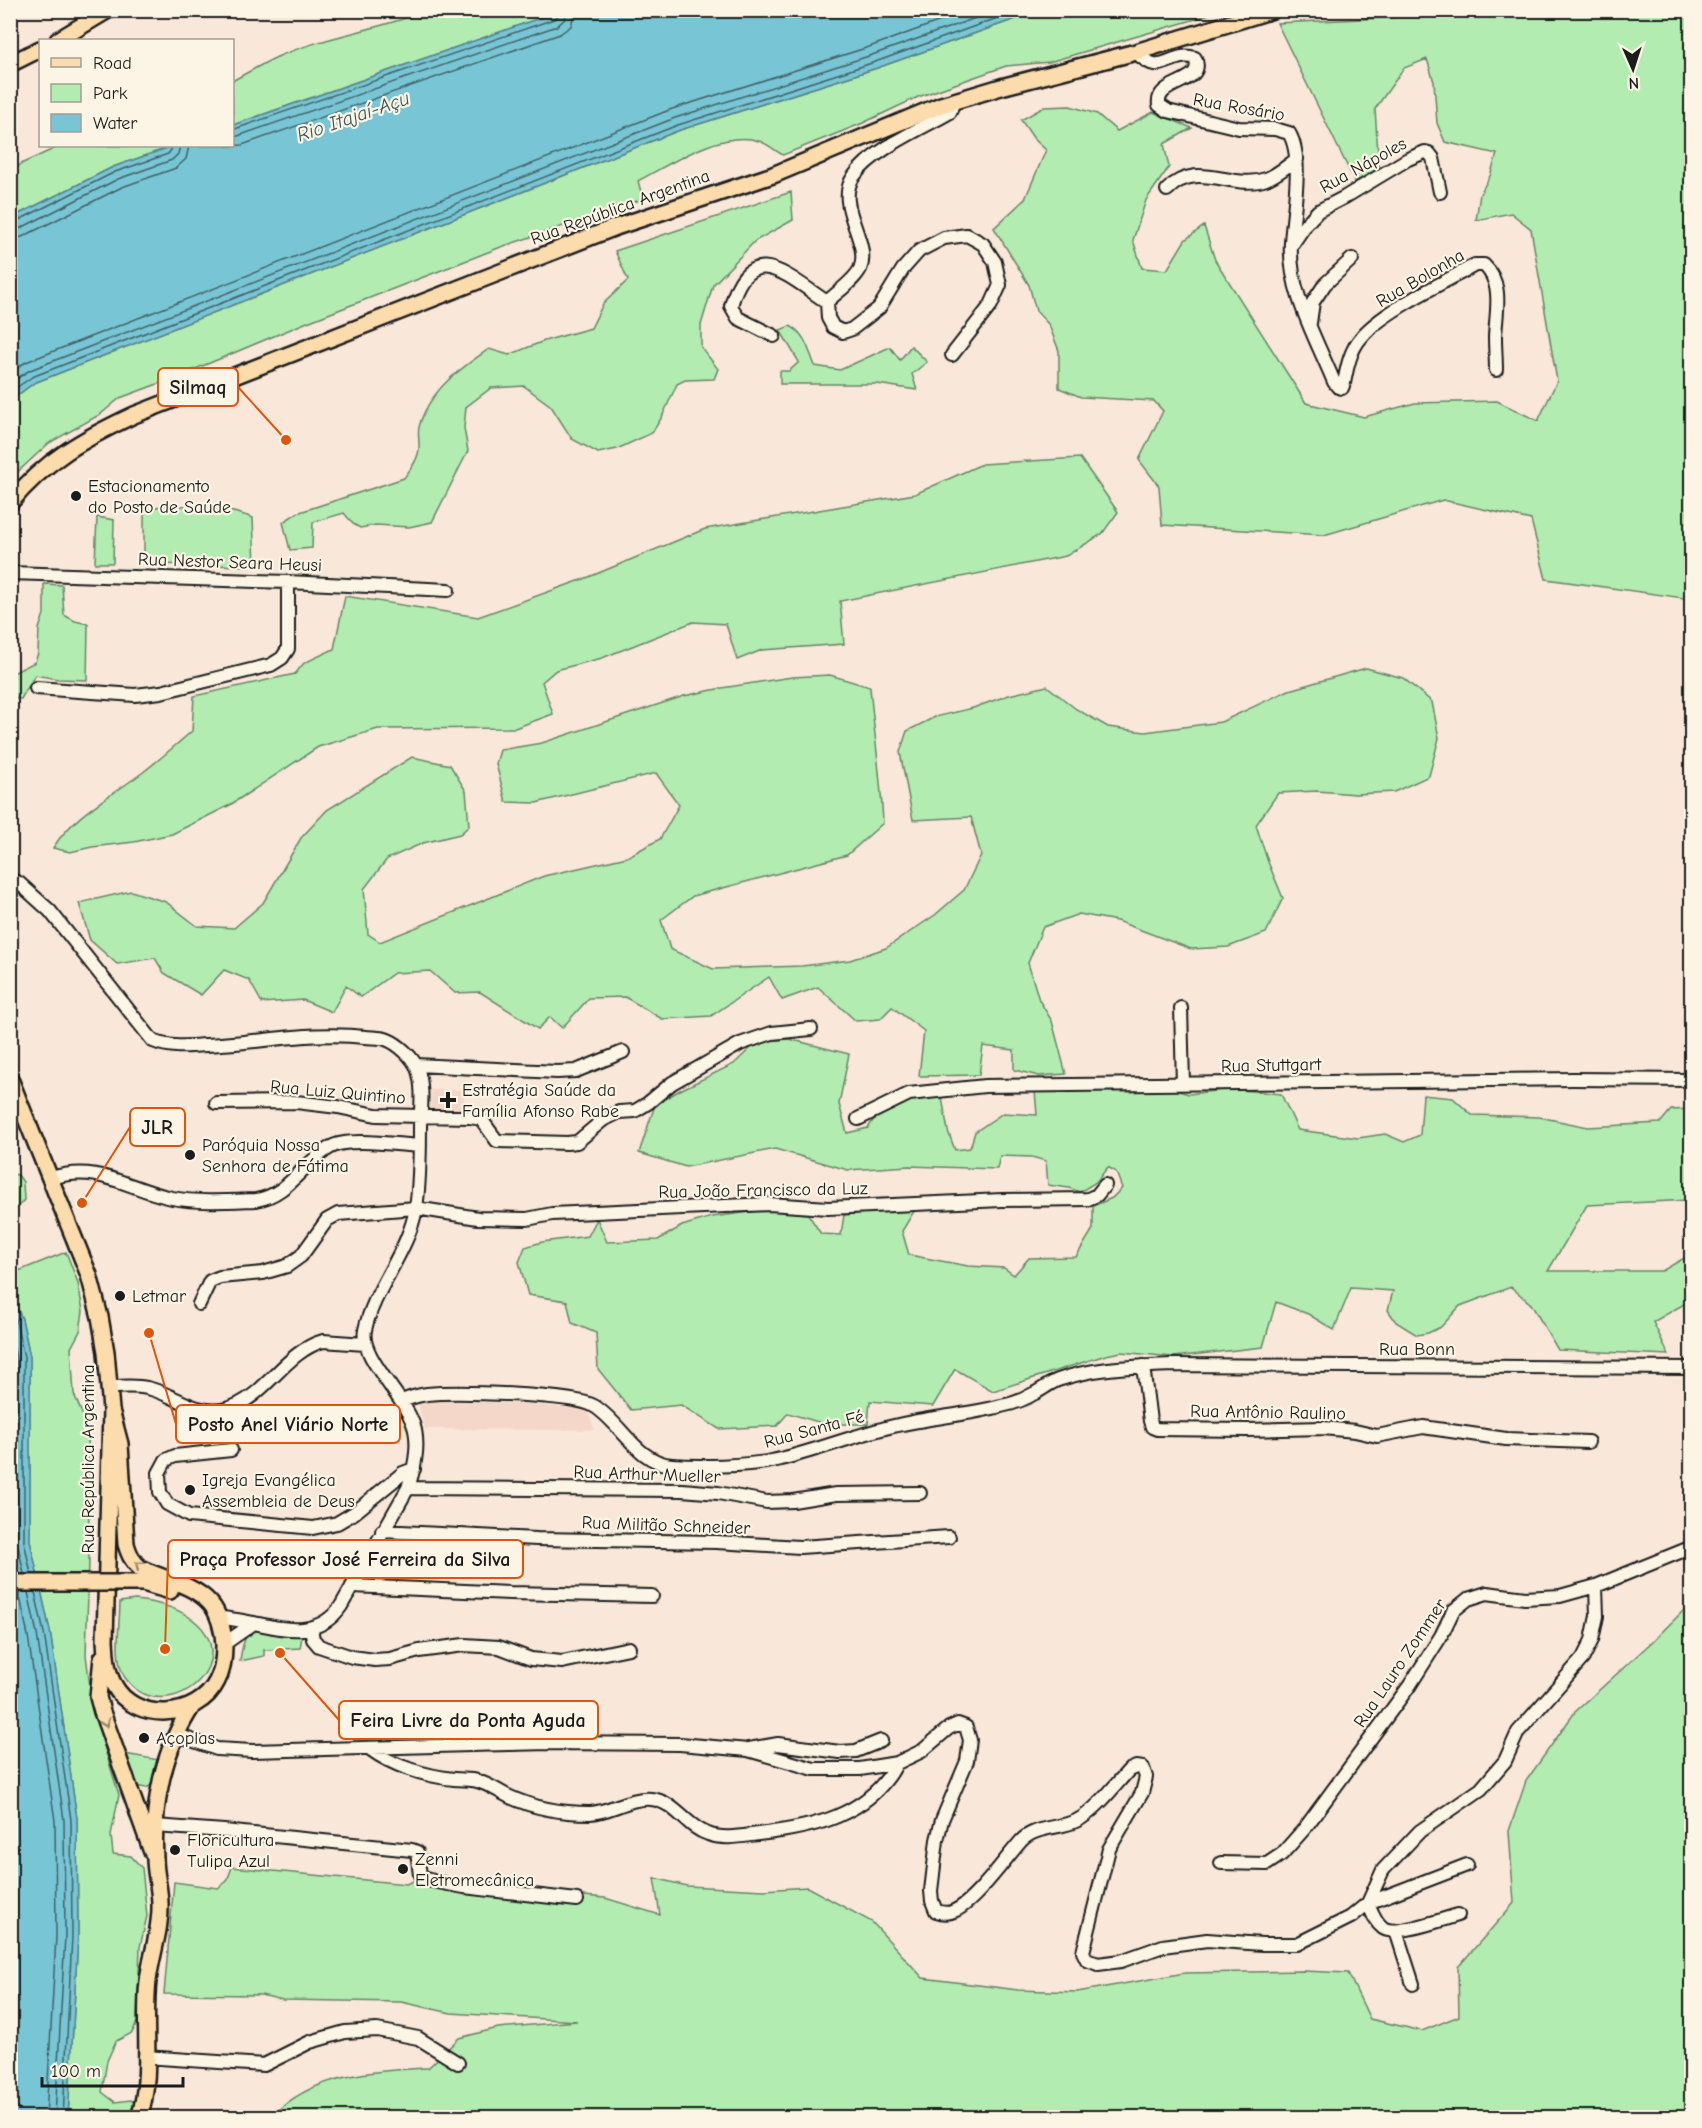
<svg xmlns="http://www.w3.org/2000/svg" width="1702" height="2128" viewBox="0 0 1702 2128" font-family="'Comic Neue',sans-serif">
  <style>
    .built { fill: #f5d7ca }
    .green { fill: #b2ecb1; stroke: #678466; stroke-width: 1.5 }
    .water { fill: #78c6d5; stroke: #53828b; stroke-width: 1.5 }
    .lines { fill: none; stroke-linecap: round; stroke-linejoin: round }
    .shore { stroke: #416066; stroke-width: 1.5 }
    .minor-casing { stroke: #1c1c1c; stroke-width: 16 }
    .major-casing { stroke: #1c1c1c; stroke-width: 20 }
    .minor { stroke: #fcf5e5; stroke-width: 12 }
    .major { stroke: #fcdcac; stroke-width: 15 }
    .major-bridge-casing { stroke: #1c1c1c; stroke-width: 20; stroke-linecap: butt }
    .major-bridge { stroke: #fcdcac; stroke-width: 15 }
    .oneway { stroke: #97866b }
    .poi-dot { fill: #1c1c1c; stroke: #fcf5e5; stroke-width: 2 }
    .labels { text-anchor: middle; stroke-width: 4.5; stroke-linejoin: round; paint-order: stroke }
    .street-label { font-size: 18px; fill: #1c1c1c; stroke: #fcf5e5 }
    .poi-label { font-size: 18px; fill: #1c1c1c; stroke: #fcf5e5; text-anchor: start }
    .water-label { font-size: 20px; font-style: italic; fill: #3c585d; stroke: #fcf5e5 }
    .leader { fill: none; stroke: #de560d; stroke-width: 2 }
    .callout-dot { fill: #de560d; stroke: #fcf5e5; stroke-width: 2 }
    .callout { fill: #fcf5e5; stroke: #de560d; stroke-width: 2 }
    .callout-label { font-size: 20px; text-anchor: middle; font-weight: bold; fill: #1c1c1c }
  </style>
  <rect width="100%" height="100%" fill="#f9e7d9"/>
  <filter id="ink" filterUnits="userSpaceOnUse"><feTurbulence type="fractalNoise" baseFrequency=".0167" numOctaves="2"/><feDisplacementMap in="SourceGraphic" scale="12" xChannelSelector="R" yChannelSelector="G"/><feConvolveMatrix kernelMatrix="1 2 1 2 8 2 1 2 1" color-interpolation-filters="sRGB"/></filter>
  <g filter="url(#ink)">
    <!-- built -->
    <path class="built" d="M431,1090h33v20l-33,-1z
      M417,1400l113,4 57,6 8,20 -170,-1z"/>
    <!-- green -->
    <path class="green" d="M426,11h134l-327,114 -1,-44c15,-8 30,-17 45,-24 48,-21 101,-27 149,-46z
      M1038,11h178l-20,8 -147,43 -43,4 -88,31 -55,26 -80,32c-8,-4 -16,-12 -24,-14 -37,-12 -89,23 -121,40l5,18 -142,48 -196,76 -131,55 -54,20 -19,16 -52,29 -38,35v-78l23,-17 646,-253 197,-62z
      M1444,11h247l1,461 -5,1 4,126 -145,-20 -15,-59 -88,-20 -119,35 -162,-10 -3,-39 -20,-26 24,-49 -9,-10 -73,-4 -22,-9v-37l-10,-26 -13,-14 -7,-26 -35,-57 31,-29 21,-49 -12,-11 -13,-19 23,-13 26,-1 27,8 20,17 36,-19 39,16 -28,16 5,23 -23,33 -13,40 9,28 25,2 18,-30 19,-14 11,34 91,143 58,14 51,-14 82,-2 41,20 19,-40 -26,-152 -20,-16 -35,7 4,-26 10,-18 7,-22 -52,-12 -8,-19 -3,-41 -7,-23 -23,9 -29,41 4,59 -24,14 -78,-159 148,-7z
      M60,146h113l-60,21 -102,51 -1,-46 13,-9z
      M791,192l2,28 -38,21 -42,44 -12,40v22l17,22 -4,10 -29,1 -8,4 -15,33 -10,16 -35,16 -19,4 -26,-14 -21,-33 -27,-20 -33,2 -25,19 -2,21 4,23 -36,71 -23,5 -33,-2 -16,3 -7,-4 -9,-11 -31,9 -1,26 -22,2 -7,-28 14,-9 107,-35c5,-7 12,-15 14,-24 3,-8 -1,-19 1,-27 10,-37 41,-58 70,-78l20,6 35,-14 47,-13 12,-24 25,-24 -13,-29z
      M790,326c15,7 19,25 25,40l25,4 50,-23 10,13 11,-14 16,16 -15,12 5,16 -40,-6h-97v-13h9l10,-9 -19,-32z
      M1080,458l38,54 -16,22 -36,22 -226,45 4,43 -82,6 -25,10 -11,-36 -33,-2 -91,36 -46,12 -14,12 11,32 -38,14 -137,1 -60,18 -88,58 -58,29 -38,8 -42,5 -22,5 -17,-4c20,-33 58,-52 89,-75 17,-13 34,-28 50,-42l2,-35 101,-22 9,-11 30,-14 11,-53 133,21 106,-38 121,-50 210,-35 67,-30z
      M165,505c30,2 60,2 88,13l2,48 -102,-2 -9,-11v-43z
      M97,517l17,3 -1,43h-18z
      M44,584l18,1 2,30 11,6 13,3 -1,56 -29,-1 -23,-4 -14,24 -10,-1v-24l24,-12 3,-9 1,-24 5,-15z
      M1366,668l37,10 29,24 7,36 -10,38 -35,16 -38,2 -39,-3 -39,2 -22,32 12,37 15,36 -17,35 -38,14 -37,2 -74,-28 -38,-7 -36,13 -15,36 11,37 13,21 14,53 -27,2 -25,-6v-20l-31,-4 -4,29 -60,1 5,-45 -32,-24 -12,12 -24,2 -38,-34 -36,13 -13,-23 -58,39 -49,3 -37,-22 -36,1 -27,30 -12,-11 -12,12 -58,-37 -25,1 -25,-22 -36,2 -33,24 -15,-11 -14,26 -29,-12 -41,3 -13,-23 -25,-10 -23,25 -37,-22 -9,-15 -38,6 -27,-24 -11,-37 52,-12 35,11 31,24 37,2 29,-25 38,-65 26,-28 85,-53 38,8 16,26 3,35 -9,8 -37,9 -36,16 -23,30 4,45 12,8 164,-66 83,-19 33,-18 19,-34 -23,-32 -120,30 -30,-1 -10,-38 4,-14 42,-7 142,-47 38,-8 70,-11 38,-2 40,12c4,45 11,91 13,136l-36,32 -154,41 -32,24 9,29 43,20 89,-3 48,-6 36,-12 49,-33 29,-25 17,-35 -10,-38 -58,3 -13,-68 7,-21 28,-14 38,-9 36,-13 38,-9 29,23 32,18 37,5 76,-10 68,-32z
      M789,1039l60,15 -10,50 8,29 21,-5 10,-15 32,-16 31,-5 7,39 7,19 15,-2 5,-16 28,-19 34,2 -2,-24 27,-2 44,2 58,-4 25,7 42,-5 50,5 17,36 60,8 27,-4 19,8 16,-7 3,-40 30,3 19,17 67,2 49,10 72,-4 11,-13 20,-1v91l-104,5 -39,66h114l29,-17v46l-38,22 16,33 -111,-5 -27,-46 -20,-17 -51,19 -19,21 -13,6 -11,2 -21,-13 -8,-12 5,-19 -42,-3 -17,42 -26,-16 -32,-12 -13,45 -90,10 -52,-5 -15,3 -113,36 -38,-22 -22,37 -63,-5 -2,23h-43l-37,-11 -11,13 -58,3 -38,-24 -50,5 -33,-41 -2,-36 -24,-10 -5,-22 -39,-6 -9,-33 6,-15 17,-5 46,-6 9,-17 10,23 51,-2 24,-14 30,-9 54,-7 42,4 13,20 20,1 3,-20 72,-7 -14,23 7,24 59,11 36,2 10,7 15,-17 47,-1 17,-28v-23l19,-8 10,-10 -6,-16 -8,-5 -12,15 -16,10 -11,-4 -21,-3 -2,-24 -14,-4 -32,-1 -3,13 -88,-3 -61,4 -73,-21 -89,18 -47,-14 16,-48 25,-15 54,-26 23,-22z
      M11,1161l2,13 5,1 5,7 1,18 -11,12 -2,10z
      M66,1252l12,31 5,28 -3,20 -9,17 3,46 14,34 1,133 -3,94 7,55 26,85 -8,40 2,19 18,2 11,12 5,48 -7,31 -3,75 -5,11 -16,8 -9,20 -5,31 13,10 16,-2 26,17h-89l10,-181 -1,-117 -27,-188 -20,-90v-184l-8,-38 -11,-26 -1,-38 6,17z
      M135,1600c22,2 46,8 63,24 28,26 7,64 -25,72 -12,3 -24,2 -35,-5 -6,-5 -12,-10 -15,-17 -9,-17 -3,-53 -3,-72z
      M1691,1603l1,154 -4,4 4,88 -1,268h-1419c38,-43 102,-46 156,-49l31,-30 39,-10 79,-7 -126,-8 -50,-11 -118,-2 -22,-5 -97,-1 10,-112 44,6 9,-7 5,-14 174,17 10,-4 189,18 55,17 -6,-37 33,8 77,4 43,-3 65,35 51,56 95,12 59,2 108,-19 118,-2 45,2 22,46 52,12 37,-15 -1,-49 56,-64 -5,-72 17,-50 49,-69 78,-71z
      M270,1628l1,6 31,2 -2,12 -36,2v6l-24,5c3,-23 5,-32 30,-33z
      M125,1754l34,6 -7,25 -6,3 -10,-2z"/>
    <!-- water -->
    <path class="water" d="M560,11h478l-161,57 -197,62 -646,253 -23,17v-182l102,-51 60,-21h59l1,-21z
      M10,1293l12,26 8,38v184l20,90 27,188 1,117 -10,181h-57z"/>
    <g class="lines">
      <!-- shore -->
      <path class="shore" d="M232,130l322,-111 4,-3 1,-6
        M232,138l325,-112 8,-7 1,-9
        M226,146l16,-1 318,-111 11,-8 4,-16
        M10,222h5l100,-50 53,-18 3,-4 1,-4
        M10,230l9,-1 99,-50 54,-19 6,-6 2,-8
        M10,239l12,-2 100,-50 54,-19 10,-9 3,-13
        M10,372l16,-10 646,-253 197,-62 102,-37
        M10,383l20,-13 645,-252 197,-63 126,-45
        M10,392l22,-15 646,-252 197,-63 145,-52
        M10,1308l6,13 8,36v184l7,33
        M10,1331l6,27 1,183 7,33
        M19,1592l9,44 27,185 1,115 -10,182
        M28,1592l9,42 27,186 1,116 -10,182
        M35,1592l9,41 27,187 1,116 -9,182"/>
      <defs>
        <path id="minor" d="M1136,52c26,28 33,-2 59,6 12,27 -40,21 -36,47l9,6 71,17 36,1 14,4c15,24 4,79 2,109 -3,49 25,96 43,140l4,5 4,1 2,-5c3,-15 6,-32 16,-44 19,-26 85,-57 115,-74h9c20,19 12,46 11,72 0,11 1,22 1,33
          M1167,190c30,-31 65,1 99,-11 11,-4 21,-13 31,-20
          M1291,246l15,-22 12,-13 27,-14 63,-38 17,-7 4,1 4,5 7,34
          M1310,323l3,-21 12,-18 27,-25
          M774,336l-36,-18 -7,-12c18,-70 59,-28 96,-4
          M952,355l39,-50 9,-20 -5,-23 -12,-18 -16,-9 -23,3 -25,13 -16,18 -24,39 -27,21 -9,3 -10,-5 -5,-9 -1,-16c10,-10 27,-21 33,-33 12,-27 -27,-64 -6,-93 18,-26 69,-48 96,-64l4,-12
          M10,573l278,9 160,8
          M36,688l99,7 26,-3 110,-27 11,-7 6,-9v-67
          M10,879l9,4 31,28 103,130c21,9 45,4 68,3 48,-3 96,-13 144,-7 7,1 17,0 23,3 10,4 25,17 29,28 7,17 4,40 3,58 0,27 0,56 -4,82 -7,43 -42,80 -51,122 -6,28 43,69 50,100 4,19 -1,39 -7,58l-67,118c-30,44 -81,12 -124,12
          M1181,1008l2,76
          M416,1065l141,7 19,-1 47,-19
          M216,1103l80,-1 42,5 38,8 94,2 11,2 16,22 70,2 10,-1 26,-22 16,-8 16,-1 13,-8 24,-20 68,-39 32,-11 39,-4
          M858,1119l51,-25 76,-8 588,-7 119,1
          M51,1178c49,-15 76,11 121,20 27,5 57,3 84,2 33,-5 47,-38 75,-53 17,-10 68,-2 89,-1
          M199,1304l11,-23 10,-4 43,-4 24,-7 14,-10 26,-36 11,-6 78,-6 62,10 49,1 25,-5 217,-10 59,4 174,-8 86,-1 9,-4 8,-10
          M1143,1366l7,55 2,6 5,2 90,1 76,-2 32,3 22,5 46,-9 83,12 82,3
          M110,1387c12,0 25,-2 37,1 26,5 50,29 79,21 39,-10 58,-57 97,-68l42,3
          M401,1401c9,-3 17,-6 26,-7 27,-3 147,0 167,12 27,16 43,57 78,59 26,2 75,1 100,-4 43,-9 84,-27 126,-36 34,-8 69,-10 103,-19 11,-2 24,-7 34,-13 8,-4 15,-10 23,-13 37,-13 74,-13 112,-15l522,3
          M231,1450l-56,6 -9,4 -7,13 1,19 7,12 22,12 124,12 24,-5 17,-10 49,-40 11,-4
          M408,1488l274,2 36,3 49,9 26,-1 43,-7 84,-1
          M382,1531l155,8 179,3 84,5 149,-10
          M352,1586l158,7 142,3
          M311,1628l2,11 6,7 33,11 23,3 15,-1 29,-8 45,-6 35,2 32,12 31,3 67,-14
          M224,1644l30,-21
          M177,1735l40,14 35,2 296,-8 132,1 68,6 66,19h46l37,-6 25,-12 27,-23 9,-4 8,3 4,13 -3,21 -25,59 -5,20 -6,51 1,10 4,10c6,2 12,3 18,0 20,-8 51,-52 67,-70 14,-15 37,-12 55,-20 19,-9 39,-36 53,-51l7,-3 7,1 3,9 -4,16 -33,56 -26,103 4,8 11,4 23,-3 42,-15 44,-6 55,4h35l54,-27 17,-14 15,-33 37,-39 61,-42 24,-28 13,-29 65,-74 9,-18 5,-24 -1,-30
          M370,1749c23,17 55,27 84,30 8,1 16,0 23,2 12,3 22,11 33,16 24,11 53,16 80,16 21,-1 40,-16 61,-14 24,2 35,28 57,35 15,6 34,2 50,0 54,-6 111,-18 139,-71
          M749,1749l29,-5 62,8 16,-1 25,-10
          M155,1826l69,5 188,19 5,2 3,23 12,6 32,6 113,13
          M1221,1863l46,1 15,-10 23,-26 105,-143 31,-49 12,-25 15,-12 19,-6 38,5 35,-2 36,-10 96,-39
          M1368,1903c4,9 7,19 15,25 12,9 60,-9 75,-13
          M1368,1903l99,-38
          M1396,1931l17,53
          M145,2057l119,8 46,-23 35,-10 32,-2 41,8 40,25"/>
        <path id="major" d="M58,40l50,-30
          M10,64l30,-15
          M10,503c35,-43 75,-65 124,-88l482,-188 157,-52 168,-70 60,-18 135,-35 137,-42
          M10,1079l79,196 11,42 6,35 5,58 -6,230c1,15 1,31 9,45 20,38 84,35 103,-4 6,-11 7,-23 7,-35 0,-14 -5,-33 -14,-43 -17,-19 -48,-24 -70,-35 -8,-7 -11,-14 -14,-24l-6,-100 -9,-34
          M124,1583h19l27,8
          M102,1658l-4,39 4,15 50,140
          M139,2118c14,-42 4,-94 9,-137 3,-26 13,-51 12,-77 0,-15 -5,-30 -5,-46 -3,-52 8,-109 38,-153"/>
      </defs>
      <!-- minor casing -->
      <use href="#minor" class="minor-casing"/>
      <!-- major casing -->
      <use href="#major" class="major-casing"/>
      <!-- minor -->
      <use href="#minor" class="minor"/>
      <!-- major -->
      <use href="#major" class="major"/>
      <defs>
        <path id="major-bridge" d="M10,1583h114"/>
      </defs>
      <!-- major-bridge casing -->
      <use href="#major-bridge" class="major-bridge-casing"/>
      <!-- major-bridge -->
      <use href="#major-bridge" class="major-bridge"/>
    </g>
    <!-- one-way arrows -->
    <defs><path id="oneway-chevron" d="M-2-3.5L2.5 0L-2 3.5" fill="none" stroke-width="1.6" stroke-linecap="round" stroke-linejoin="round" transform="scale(1.5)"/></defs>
    <g class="oneway">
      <use href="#oneway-chevron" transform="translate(139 1565) rotate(-140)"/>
      <use href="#oneway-chevron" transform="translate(105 1723) rotate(70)"/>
    </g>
  </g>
  <!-- markers -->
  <g class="poi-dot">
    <circle cx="76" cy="496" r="6"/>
    <path d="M445 1091h6v6h6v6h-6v6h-6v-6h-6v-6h6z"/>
    <circle cx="190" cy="1155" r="6"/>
    <circle cx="120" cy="1296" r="6"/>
    <circle cx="190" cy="1490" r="6"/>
    <circle cx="144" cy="1738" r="6"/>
    <circle cx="175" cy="1850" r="6"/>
    <circle cx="403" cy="1869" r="6"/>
  </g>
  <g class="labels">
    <!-- street labels -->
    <g class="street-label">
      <text transform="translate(1239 107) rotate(10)" y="6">Rua Rosário</text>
      <text transform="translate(1363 165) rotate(-29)" y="6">Rua Nápoles</text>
      <text transform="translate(620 207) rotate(-20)" y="6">Rua República Argentina</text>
      <text transform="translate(1420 278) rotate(-30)" y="6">Rua Bolonha</text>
      <text transform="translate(230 562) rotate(2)" y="6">Rua Nestor Seara Heusi</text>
      <text transform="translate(1271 1065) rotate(-1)" y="6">Rua Stuttgart</text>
      <text transform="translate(338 1092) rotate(5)" y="6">Rua Luiz Quintino</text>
      <text transform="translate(763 1190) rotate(-1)" y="6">Rua João Francisco da Luz</text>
      <text x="1417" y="1355">Rua Bonn</text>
      <text transform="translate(1268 1412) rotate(1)" y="6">Rua Antônio Raulino</text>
      <text transform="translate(814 1429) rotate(-15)" y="6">Rua Santa Fé</text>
      <text transform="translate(88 1459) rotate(-90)" y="6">Rua República Argentina</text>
      <text transform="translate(647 1474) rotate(2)" y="6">Rua Arthur Mueller</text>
      <text transform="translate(666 1525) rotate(2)" y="6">Rua Militão Schneider</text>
      <text transform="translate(1400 1663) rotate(-56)" y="6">Rua Lauro Zommer</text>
    </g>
    <!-- poi labels -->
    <g class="poi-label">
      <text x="88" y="492">Estacionamento<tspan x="88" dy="21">do Posto de Saúde</tspan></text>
      <text x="462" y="1096">Estratégia Saúde da<tspan x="462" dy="21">Família Afonso Rabe</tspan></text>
      <text x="202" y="1151">Paróquia Nossa<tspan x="202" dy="21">Senhora de Fátima</tspan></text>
      <text x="132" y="1302">Letmar</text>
      <text x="202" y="1486">Igreja Evangélica<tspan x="202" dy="21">Assembleia de Deus</tspan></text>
      <text x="156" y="1744">Açoplas</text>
      <text x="187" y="1846">Floricultura<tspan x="187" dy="21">Tulipa Azul</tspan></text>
      <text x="415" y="1865">Zenni<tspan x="415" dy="21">Eletromecânica</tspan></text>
    </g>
    <!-- water labels -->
    <g class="water-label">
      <text transform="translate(353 116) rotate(-19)" y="7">Rio Itajaí-Açu</text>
    </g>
  </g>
  <!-- callouts -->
  <path class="leader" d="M286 440L238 387M82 1203L130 1127M149 1333L176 1424M165 1649L168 1559M280 1653L339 1720"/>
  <g class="callout-dot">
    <circle cx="286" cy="440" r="6"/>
    <circle cx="82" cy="1203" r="6"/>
    <circle cx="149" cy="1333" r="6"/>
    <circle cx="165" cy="1649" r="6"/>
    <circle cx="280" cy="1653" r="6"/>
  </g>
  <g class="callout">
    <rect x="158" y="368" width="80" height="38" rx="6"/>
    <rect x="130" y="1108" width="55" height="38" rx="6"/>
    <rect x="176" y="1405" width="224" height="38" rx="6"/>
    <rect x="168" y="1540" width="355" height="38" rx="6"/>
    <rect x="339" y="1701" width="259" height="38" rx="6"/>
  </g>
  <g class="callout-label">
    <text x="198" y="394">Silmaq</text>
    <text x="157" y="1134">JLR</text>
    <text x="288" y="1431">Posto Anel Viário Norte</text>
    <text x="345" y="1566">Praça Professor José Ferreira da Silva</text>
    <text x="468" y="1727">Feira Livre da Ponta Aguda</text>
  </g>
  <!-- margin -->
  <rect width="1702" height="2128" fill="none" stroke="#fcf5e5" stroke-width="36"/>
  <rect x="18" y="18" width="1666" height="2092" fill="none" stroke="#1c1c1c" stroke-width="2" filter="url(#ink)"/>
  <!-- legend -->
  <rect x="39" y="39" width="195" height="108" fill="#fcf5e5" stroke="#a29e95" stroke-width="1.5"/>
  <rect x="51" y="58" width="30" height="9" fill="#fcdcac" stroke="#a29e95" stroke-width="1.5"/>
  <text x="93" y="69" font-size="18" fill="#1c1c1c">Road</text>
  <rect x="51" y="84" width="30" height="18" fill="#b2ecb1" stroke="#a29e95" stroke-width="1.5"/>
  <text x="93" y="99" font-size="18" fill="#1c1c1c">Park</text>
  <rect x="51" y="114" width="30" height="18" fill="#78c6d5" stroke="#a29e95" stroke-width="1.5"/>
  <text x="93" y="129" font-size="18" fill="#1c1c1c">Water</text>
  <!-- north arrow -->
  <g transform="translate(1633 69) rotate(177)" stroke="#fcf5e5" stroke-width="4.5" paint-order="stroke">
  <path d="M0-4.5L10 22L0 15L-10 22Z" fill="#1c1c1c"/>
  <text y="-9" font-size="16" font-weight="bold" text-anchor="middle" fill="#1c1c1c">N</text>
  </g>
  <!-- scale -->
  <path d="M42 2077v9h141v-9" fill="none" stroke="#1c1c1c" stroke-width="3"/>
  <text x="51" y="2077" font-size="18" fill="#1c1c1c" stroke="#fcf5e5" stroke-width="4.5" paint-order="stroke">100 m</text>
</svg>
